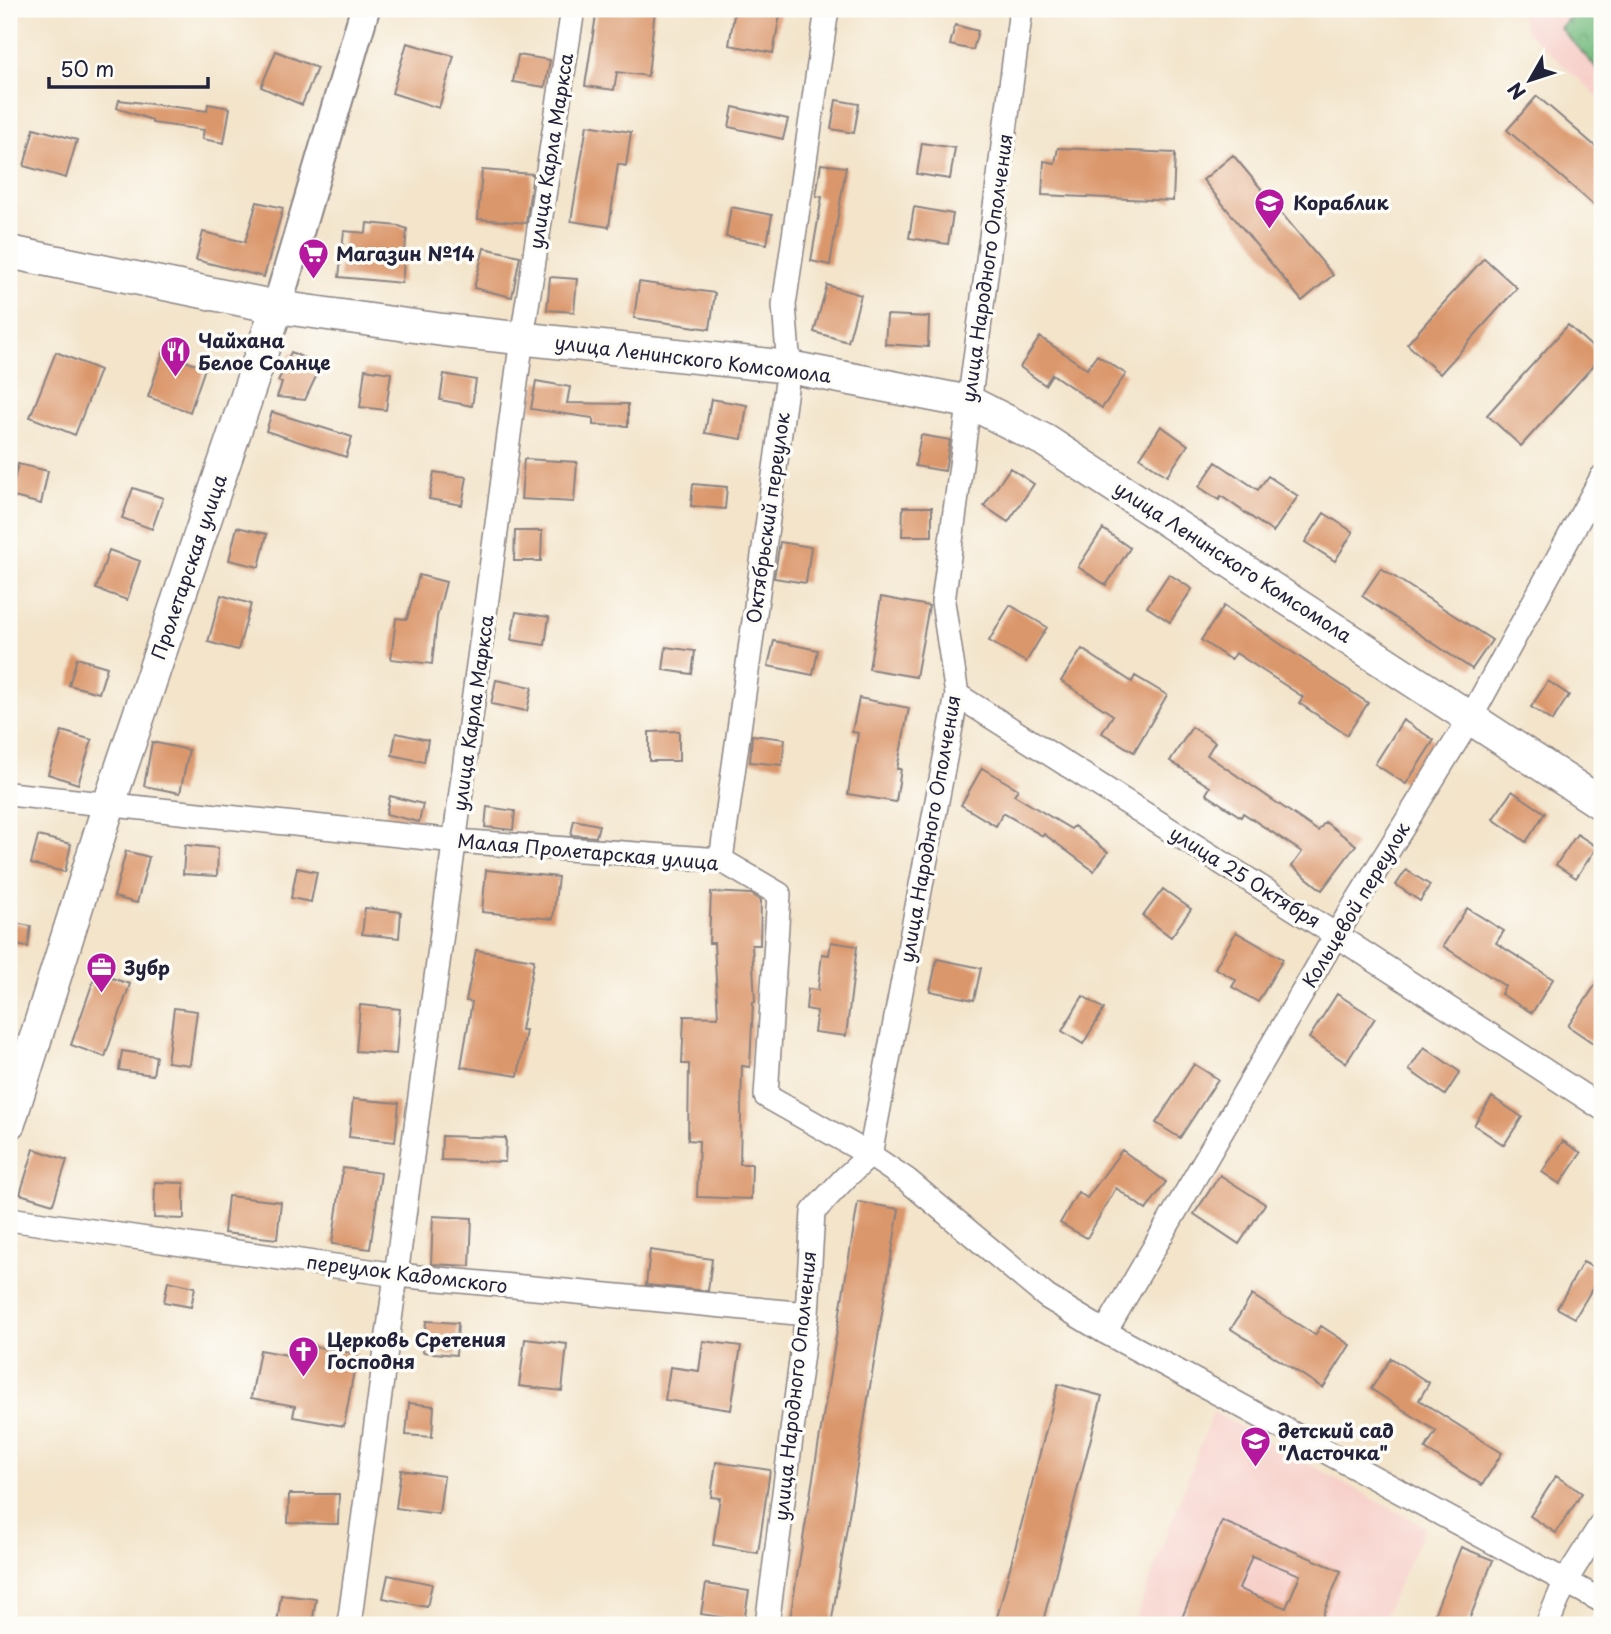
<svg xmlns="http://www.w3.org/2000/svg" width="1611" height="1634" viewBox="0 0 1611 1634" font-family="'Playpen Sans',sans-serif">
  <style>
    .built { fill: #f7d0ca }
    .forest { fill: url(#forest-crowns); stroke: #4c6f5e; stroke-width: 2 }
    .building { fill: #db976c; fill-rule: evenodd }
    .lines { fill: none; stroke-linecap: round; stroke-linejoin: round }
    .minor-casing { stroke: #8a8382; stroke-width: 26 }
    .tertiary-casing { stroke: #8a8382; stroke-width: 32 }
    .secondary-casing { stroke: #8a8382; stroke-width: 35 }
    .minor { stroke: #fff; stroke-width: 23 }
    .tertiary { stroke: #fff; stroke-width: 28 }
    .secondary { stroke: #fff; stroke-width: 32 }
    .labels { text-anchor: middle; stroke-width: 7; stroke-linejoin: round; paint-order: stroke }
    .street-label { font-size: 19px; fill: #22223b; stroke: #fdfcf7 }
    .poi-label { font-size: 19px; font-weight: bold; fill: #22223b; stroke: #fdfcf7; text-anchor: start }
  </style>
  <defs>
    <pattern id="forest-crowns" width="20" height="18" patternUnits="userSpaceOnUse" patternTransform="scale(1.75)"><rect width="20" height="18" fill="#76bc80"/><path d="M2 6a3 3 0 1 1 6 0M12 15a3 3 0 1 1 6 0" fill="none" stroke="#60986a"/></pattern>
  </defs>
  <rect width="100%" height="100%" fill="#fdfcf7"/>
  <filter id="ink" filterUnits="userSpaceOnUse"><feTurbulence type="fractalNoise" baseFrequency=".0143" numOctaves="2"/><feDisplacementMap in="SourceGraphic" scale="14" xChannelSelector="R" yChannelSelector="G"/><feConvolveMatrix kernelMatrix="1 2 1 2 8 2 1 2 1" color-interpolation-filters="sRGB"/></filter>
  <filter id="wash" filterUnits="userSpaceOnUse"><feTurbulence type="fractalNoise" baseFrequency=".00686" numOctaves="4" result="noise"/><feDisplacementMap in="SourceGraphic" scale="28" xChannelSelector="R" yChannelSelector="G"/><feGaussianBlur stdDeviation="1.57" result="paint"/><feColorMatrix in="noise" values="0 0 0 0 0 0 0 0 0 0 0 0 0 0 0 0 0 1.4 0 .05"/><feComposite in="paint" operator="in"/></filter>
  <g filter="url(#wash)">
    <rect width="100%" height="100%" fill="#f3e4ca"/>
    <!-- built -->
    <path class="built" d="M1518,9h84v91l-75,-68z
      M1213,1412l212,115 -45,98h-247z"/>
    <!-- forest -->
    <path class="forest" d="M1577,9h25v65l-42,-46z"/>
    <g id="blocks">
      <!-- building -->
      <path class="building" d="M597,9h58l-7,67 -31,-4 -3,18 -29,-4z
        M735,9h46l-8,44 -44,-8z
        M955,25l23,6 -5,19 -23,-5z
        M407,43l47,13 -15,52 -47,-15z
        M276,51l41,17 -15,37 -41,-18z
        M518,55l32,5 -5,27 -32,-5z
        M1537,96l65,56v60l-95,-82z
        M119,100l88,11 1,-7 22,4 -6,35 -22,-4 2,-9 -52,-7v-3l-35,-12z
        M836,100l23,4 -5,29 -23,-4z
        M733,107l55,12 -5,20 -54,-12z
        M587,125l44,7 -5,34 -8,-2 -9,63 -38,-6z
        M34,128l43,12 -11,38 -42,-12z
        M922,143l33,5 -5,31 -33,-5z
        M1058,148l117,5 -2,48 -131,-6 2,-34 11,2z
        M1233,155l100,120 -31,26 -99,-121z
        M821,164l25,3 -16,98 -19,-4 11,-64 -6,-1z
        M482,170l51,4 -7,49 -48,-4z
        M257,202l26,6 -19,69 -68,-17 7,-28 42,10z
        M731,207l41,8 -5,29 -41,-7z
        M914,207l39,7 -5,30 -39,-6z
        M367,223l32,3 8,3 -5,54 -63,-6 5,-46 22,2z
        M484,248l36,8 -8,41 -38,-9z
        M1484,258l33,30 -77,86 -33,-30z
        M550,277l27,2 -3,33 -27,-2z
        M639,282l76,11 -5,36 -76,-11z
        M827,285l34,10 -13,47 -34,-10z
        M887,315l42,2 -1,30 -43,-3z
        M1568,325l34,31 -81,90 -34,-31z
        M1040,337l47,32 10,-14 29,19 -24,34 -50,-34 -7,11 -25,-18z
        M56,352l44,18 -25,65 -45,-18z
        M291,352l30,14 -16,34 -28,-3 5,-14 -4,-2z
        M163,353l42,15 -15,44 -42,-15z
        M365,369l26,4 -5,37 -26,-3z
        M444,374l32,6 -4,26 -32,-6z
        M536,381l34,6 -3,16 61,1v22l-35,-1v-7l-62,-9z
        M711,399l36,6 -5,34 -37,-6z
        M272,412l80,25 -6,20 -80,-26z
        M1161,426l27,19 -21,31 -27,-18z
        M921,435l29,5 -5,31 -30,-5z
        M524,459l53,3 -3,40 -53,-3z
        M1216,462l42,28 10,-14 30,20 -25,36 -52,-36 -2,4 -20,-13z
        M18,464l30,7 -7,33 -31,-8z
        M1010,468l24,16 -26,38 -24,-16z
        M434,472l33,5 -5,28 -33,-6z
        M693,484l34,3 -2,22 -34,-3z
        M133,488l30,10 -11,31 -30,-11z
        M903,507h29v29h-30z
        M1324,513l29,19 -18,29 -30,-19z
        M237,527l30,7 -8,33 -30,-7z
        M1103,529l27,19 -24,37 -28,-18z
        M515,531h27l-1,30h-27z
        M780,542l31,5 -5,36 -32,-5z
        M109,550l31,11 -13,39 -31,-11z
        M1381,568l111,72 -20,29 -110,-73z
        M1169,574l23,15 -22,33 -23,-15z
        M419,575l27,7 -9,35 -5,47 -41,-5 5,-41 11,1z
        M221,595l30,9 -13,46 -30,-8z
        M881,597l48,9 -13,71 -47,-8z
        M1010,605l37,22 -21,35 -37,-21z
        M1224,606l144,97 -21,32 -48,-32 4,-6 -67,-44 -5,7 -30,-20z
        M516,612l33,5 -4,28 -34,-5z
        M774,641l44,9 -5,25 -45,-9z
        M666,647l29,4 -3,23 -29,-4z
        M1082,649l50,33 3,-6 32,19 -33,57 -32,-19 11,-18 -52,-34z
        M77,658l30,9 -8,26 -30,-8z
        M496,680l36,7 -5,24 -36,-7z
        M1548,681l21,14 -17,26 -21,-14z
        M859,698l50,10 -12,61h4l-5,33 -48,-8 10,-61 -6,-1z
        M1403,720l31,20 -28,44 -31,-20z
        M1192,727l23,15 -8,13 111,76 7,-9 31,23 -34,45 -30,-24 10,-14 -59,-39 -2,4 -35,-23 4,-7 -40,-26z
        M62,731l30,9 -14,44 -30,-10z
        M679,731v30h-30v-29z
        M396,733l32,7 -4,22 -32,-7z
        M752,735l33,4 -3,26 -32,-3z
        M152,742l37,8 -9,43 -36,-7z
        M982,768l36,21 -4,6 57,34 3,-3 34,26 -14,19 -50,-37 -1,2 -40,-23 -7,13 -35,-21z
        M1512,791l33,22 -19,29 -33,-23z
        M390,796l33,8 -4,18 -33,-8z
        M487,807l28,4 -2,19 -28,-3z
        M574,820l25,5 -3,12 -25,-2z
        M1577,834l20,13 -21,31 -20,-13z
        M38,836l33,8 -6,28 -34,-8z
        M185,845l33,3 -1,28 -34,-2z
        M126,851l23,6 -12,46 -23,-6z
        M297,868l20,4 -6,30 -20,-4z
        M486,870l72,7 -5,42 -71,-7z
        M1406,870l24,15 -10,16 -24,-16z
        M1163,889l28,20 -20,28 -28,-21z
        M711,892l40,2 10,6 -1,45h-8l3,57h-2l-3,65 -8,-1 -2,98h12l-1,35 -54,-2 2,-56 -11,-1 1,-76h-7l2,-48 34,1 -4,-74h-5z
        M365,908l36,4 -2,26 -37,-4z
        M1467,908l37,23 -8,12 57,36 -21,34 -31,-19 4,-8 -62,-40z
        M9,922l22,4 -3,21 -19,-3z
        M1236,932l47,27 -25,43 -26,-15 4,-7 -21,-12z
        M831,942l26,4 -11,90 -32,-4 3,-21 -11,-2 2,-20 10,1 4,-36 7,1z
        M476,950l58,10 -13,70h5l-8,46 -57,-9 11,-65 -6,-1z
        M937,959l44,9 -7,32 -44,-9z
        M96,973l34,11 -25,73 -34,-12z
        M1602,975v74l-34,-23z
        M1337,994l38,24 -29,45 -37,-25z
        M1083,996l21,13 -21,35 -21,-13z
        M360,1005l40,4 -4,45 -40,-3z
        M174,1008l23,3 -7,54 -23,-3z
        M1424,1047l36,25 -15,23 -36,-25z
        M122,1051l34,5 -3,19 -34,-5z
        M1194,1064l24,15 -38,59 -24,-15z
        M1492,1097l30,20 -18,28 -30,-20z
        M353,1099l46,4 -4,39 -46,-5z
        M442,1136l64,2 -1,24 -64,-2z
        M1563,1141l18,12 -21,31 -18,-12z
        M34,1149l33,11 -14,44 -33,-10z
        M1122,1150l44,32 -20,28 -30,-22 -29,50 -27,-15 18,-31 9,6z
        M343,1168l38,5 -11,76 -38,-5z
        M1220,1175l45,29 -26,40 -45,-30z
        M155,1182l29,1v36l-30,-1z
        M228,1196l53,6 -4,37 -53,-6z
        M858,1202l41,7 -68,416h-42z
        M433,1216l39,2 -2,48 -39,-2z
        M650,1250l62,9 -4,32 -62,-6z
        M1583,1262l19,10 -27,46 -18,-10z
        M168,1281l27,6 -4,20 -27,-5z
        M1252,1295l63,40 6,-9 29,19 -27,43 -92,-59z
        M426,1321l32,2 -2,32 -33,-3z
        M525,1339l42,5 -5,47 -43,-5z
        M703,1341l38,5 -10,64 -66,-10 5,-33 29,4z
        M306,1345l51,9 -13,72 -51,-9 2,-11 -44,-8 9,-48 43,8z
        M1391,1358l38,25 -10,17 83,53 -20,32 -57,-36 11,-18 -65,-42z
        M1058,1384l44,12 -60,229h-47z
        M409,1403l25,3 -2,31 -26,-2z
        M716,1462l54,8 -12,83 -45,-8 7,-47 -9,-1z
        M401,1470l43,6 -5,38 -43,-6z
        M1556,1476l26,17 -26,40 -26,-17z
        M289,1494h50l-1,30 -50,-1z
        M1222,1521l119,50 -21,51 6,3h-147zM1252,1556l48,19 -14,33 -47,-19z
        M1461,1547l32,13 -26,65h-37z
        M388,1575l44,9 -5,23 -44,-9z
        M706,1584l43,7 -5,30 -43,-7z
        M281,1595l35,4 -4,26 -35,-2z"/>
    </g>
  </g>
  <g filter="url(#ink)">
    <use href="#blocks" fill-opacity="0" stroke="#8a8382" stroke-width="2"/>
    <g class="lines">
      <defs>
        <path id="minor" d="M957,695l379,240 266,173
          M9,794l447,47 265,19 58,34 -13,202 104,59 37,25 140,117 58,35 497,269
          M721,860l68,-493 -5,-62 43,-296
          M9,1219l388,56 410,39
          M1105,1332l231,-397 135,-218 131,-240
          M349,1625l173,-1287 51,-329
          M767,1625l40,-311 6,-102 32,-34 25,-23 87,-460 -14,-93 78,-593
          M1547,1625l19,-45 36,-57"/>
        <path id="tertiary" d="M277,307l88,-298"/>
        <path id="secondary" d="M9,252l268,55 166,23 346,37 180,35 75,38 558,364
          M9,1123l100,-319 168,-497"/>
      </defs>
      <!-- minor casing -->
      <use href="#minor" class="minor-casing"/>
      <!-- tertiary casing -->
      <use href="#tertiary" class="tertiary-casing"/>
      <!-- secondary casing -->
      <use href="#secondary" class="secondary-casing"/>
      <!-- minor -->
      <use href="#minor" class="minor"/>
      <!-- tertiary -->
      <use href="#tertiary" class="tertiary"/>
      <!-- secondary -->
      <use href="#secondary" class="secondary"/>
    </g>
  </g>
  <!-- icons -->
  <defs>
    <symbol id="school-pin" viewBox="-11 -11 22 30"><path d="M0 17L-7.5 6A9.5 9.5 0 1 1 7.5 6Z" fill="#b5179e" stroke="#fdfcf7"/><path d="M0-5L7-2L0 1L-7-2ZM-4 1L0 2.5L4 1V4Q0 6-4 4Z" fill="#fff"/></symbol>
    <symbol id="supermarket-pin" viewBox="-11 -11 22 30"><path d="M0 17L-7.5 6A9.5 9.5 0 1 1 7.5 6Z" fill="#b5179e" stroke="#fdfcf7"/><path d="M-6-5.5h2.5l.6 2H6L4.5 2H-2.5L-4.4-4H-6ZM-1.5 3.2a1.3 1.3 0 1 0 .1 0ZM3 3.2a1.3 1.3 0 1 0 .1 0Z" fill="#fff"/></symbol>
    <symbol id="restaurant-pin" viewBox="-11 -11 22 30"><path d="M0 17L-7.5 6A9.5 9.5 0 1 1 7.5 6Z" fill="#b5179e" stroke="#fdfcf7"/><path d="M-5-6h1v4h1v-4h1v4h1v-4h1v5L-1.5 .5V6h-2V.5L-5-1ZM5-6V6H3V1.5H1.5Q1.5-4 5-6Z" fill="#fff"/></symbol>
    <symbol id="office-pin" viewBox="-11 -11 22 30"><path d="M0 17L-7.5 6A9.5 9.5 0 1 1 7.5 6Z" fill="#b5179e" stroke="#fdfcf7"/><path d="M-6-3h4V-5.5h4V-3h4V5H-6ZM-1-4.5V-3h2v-1.5ZM-6 0V1H6V0Z" fill="#fff"/></symbol>
    <symbol id="church-pin" viewBox="-11 -11 22 30"><path d="M0 17L-7.5 6A9.5 9.5 0 1 1 7.5 6Z" fill="#b5179e" stroke="#fdfcf7"/><path d="M-1.2-6h2.4v3.5h3.3v2.4h-3.3V6h-2.4V-.1h-3.3v-2.4h3.3Z" fill="#fff"/></symbol>
  </defs>
  <g fill-rule="evenodd">
    <use href="#school-pin" x="1252" y="186" width="35" height="47"/>
    <use href="#supermarket-pin" x="296" y="236" width="35" height="47"/>
    <use href="#restaurant-pin" x="158" y="334" width="35" height="47"/>
    <use href="#office-pin" x="84" y="950" width="35" height="47"/>
    <use href="#church-pin" x="286" y="1334" width="35" height="47"/>
    <use href="#school-pin" x="1238" y="1424" width="35" height="47"/>
  </g>
  <g class="labels">
    <!-- street labels -->
    <g class="street-label">
      <text transform="translate(551 151) rotate(-81)" y="7">улица Карла Маркса</text>
      <text transform="translate(987 268) rotate(-82)" y="7">улица Народного Ополчения</text>
      <text transform="translate(693 359) rotate(7)" y="7">улица Ленинского Комсомола</text>
      <text transform="translate(768 518) rotate(-82)" y="7">Октябрьский переулок</text>
      <text transform="translate(1233 562) rotate(33)" y="7">улица Ленинского Комсомола</text>
      <text transform="translate(189 567) rotate(-71)" y="7">Пролетарская улица</text>
      <text transform="translate(473 713) rotate(-82)" y="7">улица Карла Маркса</text>
      <text transform="translate(930 829) rotate(-80)" y="7">улица Народного Ополчения</text>
      <text transform="translate(588 852) rotate(5)" y="7">Малая Пролетарская улица</text>
      <text transform="translate(1245 877) rotate(32)" y="7">улица 25 Октября</text>
      <text transform="translate(1356 905) rotate(-59)" y="7">Кольцевой переулок</text>
      <text transform="translate(407 1274) rotate(7)" y="7">переулок Кадомского</text>
      <text transform="translate(795 1386) rotate(-84)" y="7">улица Народного Ополчения</text>
    </g>
    <!-- poi labels -->
    <g class="poi-label">
      <text x="1293" y="210">Кораблик</text>
      <text x="336" y="261">Магазин №14</text>
      <text x="198" y="348">Чайхана<tspan x="198" dy="22">Белое Солнце</tspan></text>
      <text x="124" y="975">Зубр</text>
      <text x="327" y="1347">Церковь Сретения<tspan x="327" dy="22">Господня</tspan></text>
      <text x="1278" y="1438">детский сад<tspan x="1278" dy="22">"Ласточка"</tspan></text>
    </g>
  </g>
  <!-- margin -->
  <rect width="1611" height="1634" fill="none" stroke="#fdfcf7" stroke-width="35"/>
  <!-- north arrow -->
  <g transform="translate(1530 80) rotate(231)" stroke="#fdfcf7" stroke-width="5" paint-order="stroke">
  <path d="M0-5L12 26L0 18L-12 26Z" fill="#22223b"/>
  <text y="-10" font-size="19" font-weight="bold" text-anchor="middle" fill="#22223b">N</text>
  </g>
  <!-- scale -->
  <path d="M49 77v10h159v-10" fill="none" stroke="#22223b" stroke-width="3.5"/>
  <text x="60" y="77" font-size="21" fill="#22223b" stroke="#fdfcf7" stroke-width="5" paint-order="stroke">50 m</text>
</svg>
